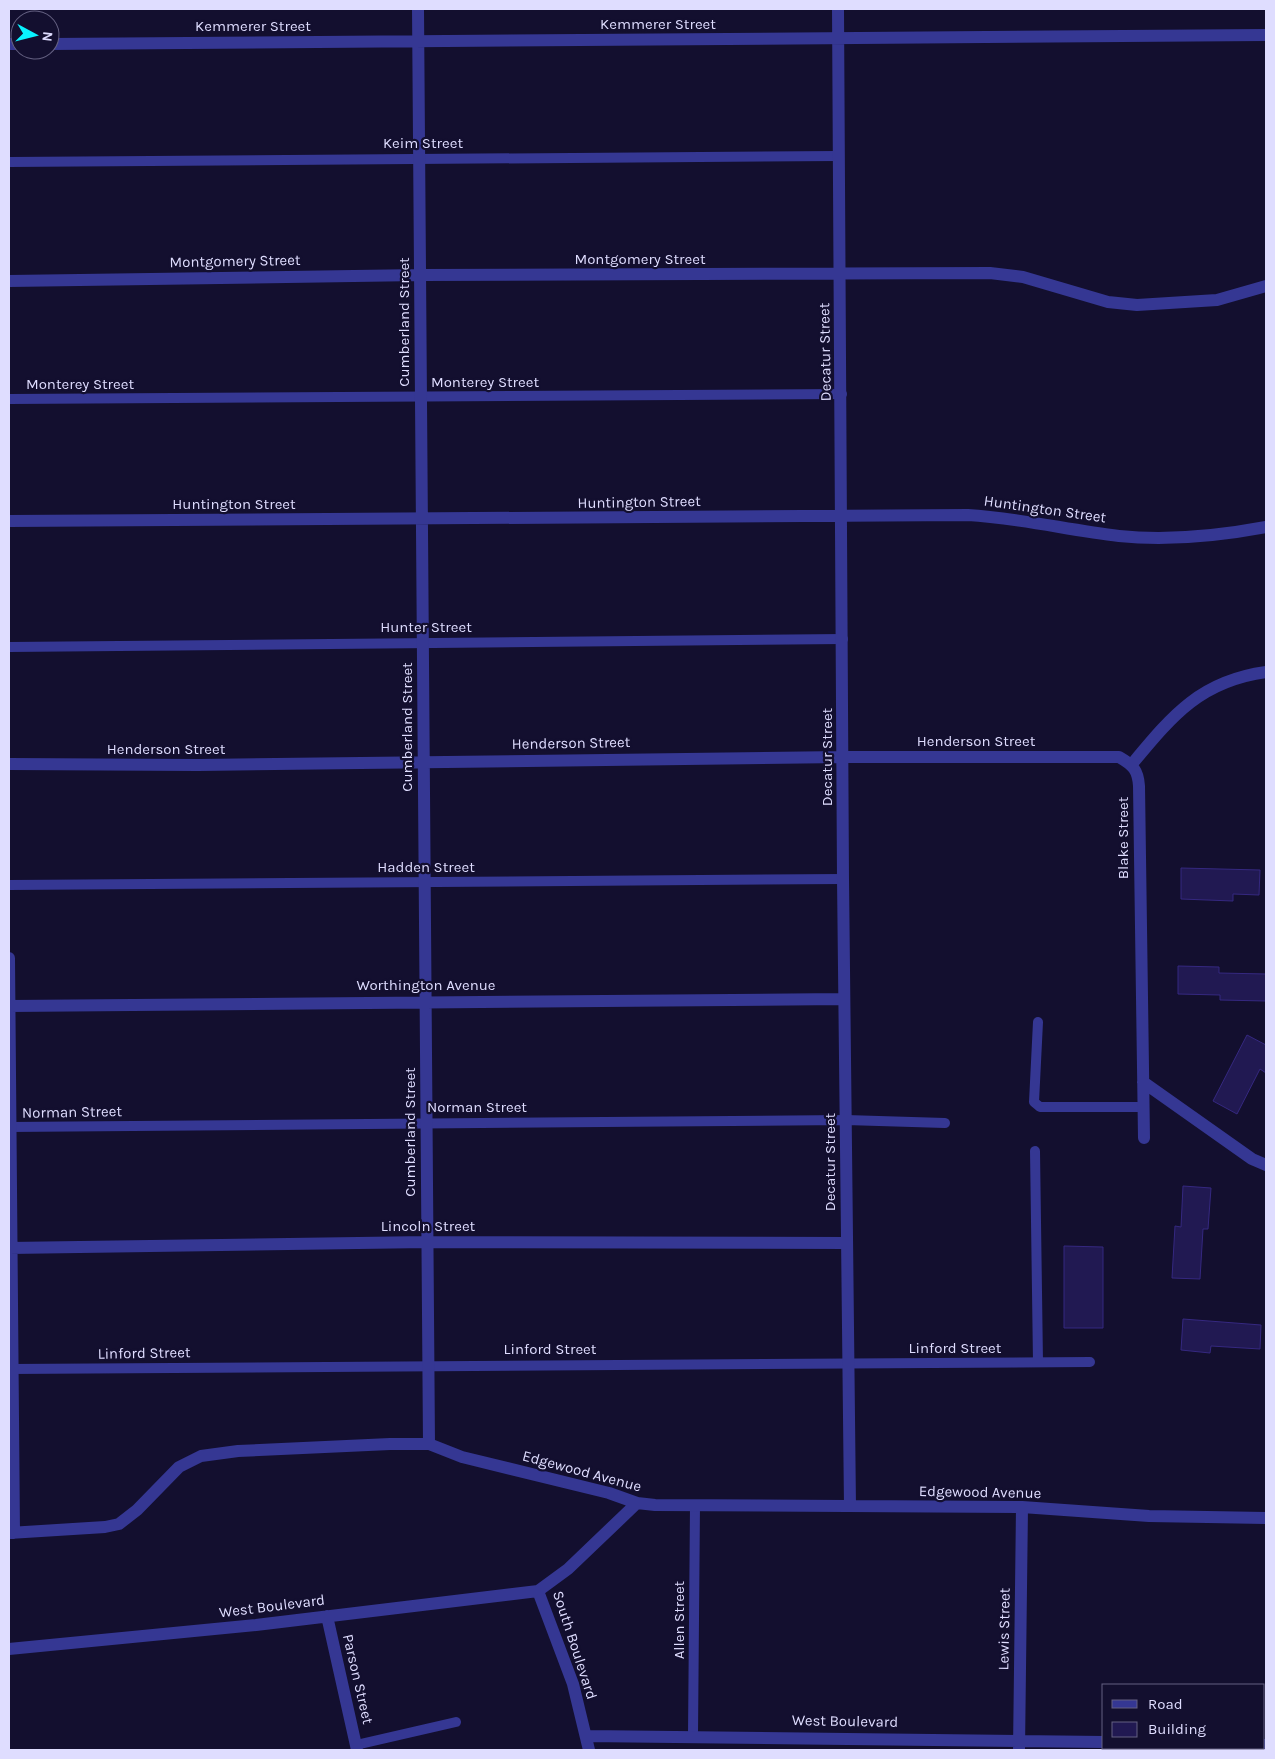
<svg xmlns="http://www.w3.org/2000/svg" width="1275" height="1759" viewBox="0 0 1275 1759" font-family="Karla,sans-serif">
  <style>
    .building { fill: #211952; stroke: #352880 }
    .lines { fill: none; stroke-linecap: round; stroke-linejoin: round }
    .service { stroke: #353793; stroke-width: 10 }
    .minor { stroke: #353793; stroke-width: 12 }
    .labels { text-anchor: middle; stroke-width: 4.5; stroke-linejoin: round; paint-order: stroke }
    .street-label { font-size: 15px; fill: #dfddff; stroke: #130f2f }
  </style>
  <rect width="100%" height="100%" fill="#130f2f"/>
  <!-- building -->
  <path class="building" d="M1181,868l79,2 -1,25 -26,-1v7l-52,-2z
    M1178,966l41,1v6l47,1v27l-46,-1v-5l-42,-1z
    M1247,1035l19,10v28l-6,-4 -23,45 -24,-13z
    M1183,1186l28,2 -3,41h-5l-3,50 -28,-1 3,-52 6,1z
    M1064,1246l39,1v81h-39z
    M1183,1319l78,6 -1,24 -49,-3 -1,7 -29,-3z"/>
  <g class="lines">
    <!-- service -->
    <path class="service" d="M9,162l829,-6
      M9,399l833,-5
      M9,647l834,-8
      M9,885l834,-6
      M1038,1022l-4,80 6,5h103
      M9,1127l837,-7 99,3
      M1035,1151l3,211
      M9,1369l1081,-7
      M693,1735l2,-230
      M356,1745l100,-23"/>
    <!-- minor -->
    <path class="minor" d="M418,9l11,1435
      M838,9l5,870 7,627
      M9,44h11
      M50,44l1216,-9
      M9,281l411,-6 570,-2 33,4 85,25 29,3 80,-5 49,-14
      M9,521l959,-6c51,3 100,15 151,21 49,5 99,0 147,-9
      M9,764l189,1 645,-8h276c14,8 19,13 20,29l5,352
      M1132,764c40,-48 68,-83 134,-92
      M9,958l5,575
      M9,1006l835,-7
      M1143,1082l109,77 14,6
      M9,1248l418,-6 420,1
      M9,1533l96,-6 14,-3 18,-14 42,-43 22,-11 37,-5 152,-7h39l33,13 147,36 28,10 18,2 367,2 127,9 117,2
      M538,1591l35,93 16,66
      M327,1616l30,134
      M9,1649l247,-24 282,-34 30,-22 69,-66
      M586,1736l518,6
      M1264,1745h2
      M1019,1750l3,-243"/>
  </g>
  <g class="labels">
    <!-- street labels -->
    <g class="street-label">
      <text x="658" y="29">Kemmerer Street</text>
      <text x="253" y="31">Kemmerer Street</text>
      <text x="423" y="148">Keim Street</text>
      <text x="640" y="264">Montgomery Street</text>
      <text transform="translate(235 261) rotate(-1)" y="5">Montgomery Street</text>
      <text transform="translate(404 322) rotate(-90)" y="5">Cumberland Street</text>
      <text transform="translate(825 352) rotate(-91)" y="5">Decatur Street</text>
      <text x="485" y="387">Monterey Street</text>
      <text x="80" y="389">Monterey Street</text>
      <text transform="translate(639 502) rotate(-1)" y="5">Huntington Street</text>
      <text x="234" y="509">Huntington Street</text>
      <text transform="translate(1045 509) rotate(8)" y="5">Huntington Street</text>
      <text x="426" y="632">Hunter Street</text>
      <text transform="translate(407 727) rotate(-90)" y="5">Cumberland Street</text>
      <text x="976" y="746">Henderson Street</text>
      <text transform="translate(571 743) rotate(-1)" y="5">Henderson Street</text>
      <text x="166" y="754">Henderson Street</text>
      <text transform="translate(827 757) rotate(-90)" y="5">Decatur Street</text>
      <text transform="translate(1123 838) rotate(-90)" y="5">Blake Street</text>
      <text x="426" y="872">Hadden Street</text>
      <text x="426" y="990">Worthington Avenue</text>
      <text x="477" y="1112">Norman Street</text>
      <text transform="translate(72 1112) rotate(-1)" y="5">Norman Street</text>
      <text transform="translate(410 1132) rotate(-90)" y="5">Cumberland Street</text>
      <text transform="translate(830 1162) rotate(-90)" y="5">Decatur Street</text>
      <text x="428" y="1231">Lincoln Street</text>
      <text x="955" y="1353">Linford Street</text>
      <text x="550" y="1354">Linford Street</text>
      <text transform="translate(144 1353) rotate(-1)" y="5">Linford Street</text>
      <text transform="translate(582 1471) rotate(15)" y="5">Edgewood Avenue</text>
      <text transform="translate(980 1492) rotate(1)" y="5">Edgewood Avenue</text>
      <text transform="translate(272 1606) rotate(-7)" y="5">West Boulevard</text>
      <text transform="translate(679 1620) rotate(-90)" y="5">Allen Street</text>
      <text transform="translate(1004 1629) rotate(-89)" y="5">Lewis Street</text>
      <text transform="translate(575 1645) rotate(72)" y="5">South Boulevard</text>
      <text transform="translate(358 1679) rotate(77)" y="5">Parson Street</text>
      <text transform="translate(845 1721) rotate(1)" y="5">West Boulevard</text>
    </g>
  </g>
  <!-- border -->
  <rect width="1275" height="1759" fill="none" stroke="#dfddff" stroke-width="20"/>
  <!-- legend -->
  <rect x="1102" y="1684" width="162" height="65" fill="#130f2f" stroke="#656182"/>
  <rect x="1112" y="1700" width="25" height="8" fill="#353793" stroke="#656182"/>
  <text x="1148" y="1709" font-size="15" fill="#dfddff">Road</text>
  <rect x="1112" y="1722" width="25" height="15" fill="#211952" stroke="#656182"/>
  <text x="1148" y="1734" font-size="15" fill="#dfddff">Building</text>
  <!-- north arrow -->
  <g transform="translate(35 35) rotate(97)"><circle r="24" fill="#130f2f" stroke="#656182"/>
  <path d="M0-4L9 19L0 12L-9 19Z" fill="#09f3ff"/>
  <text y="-8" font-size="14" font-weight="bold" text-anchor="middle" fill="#dfddff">N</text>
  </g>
</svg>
